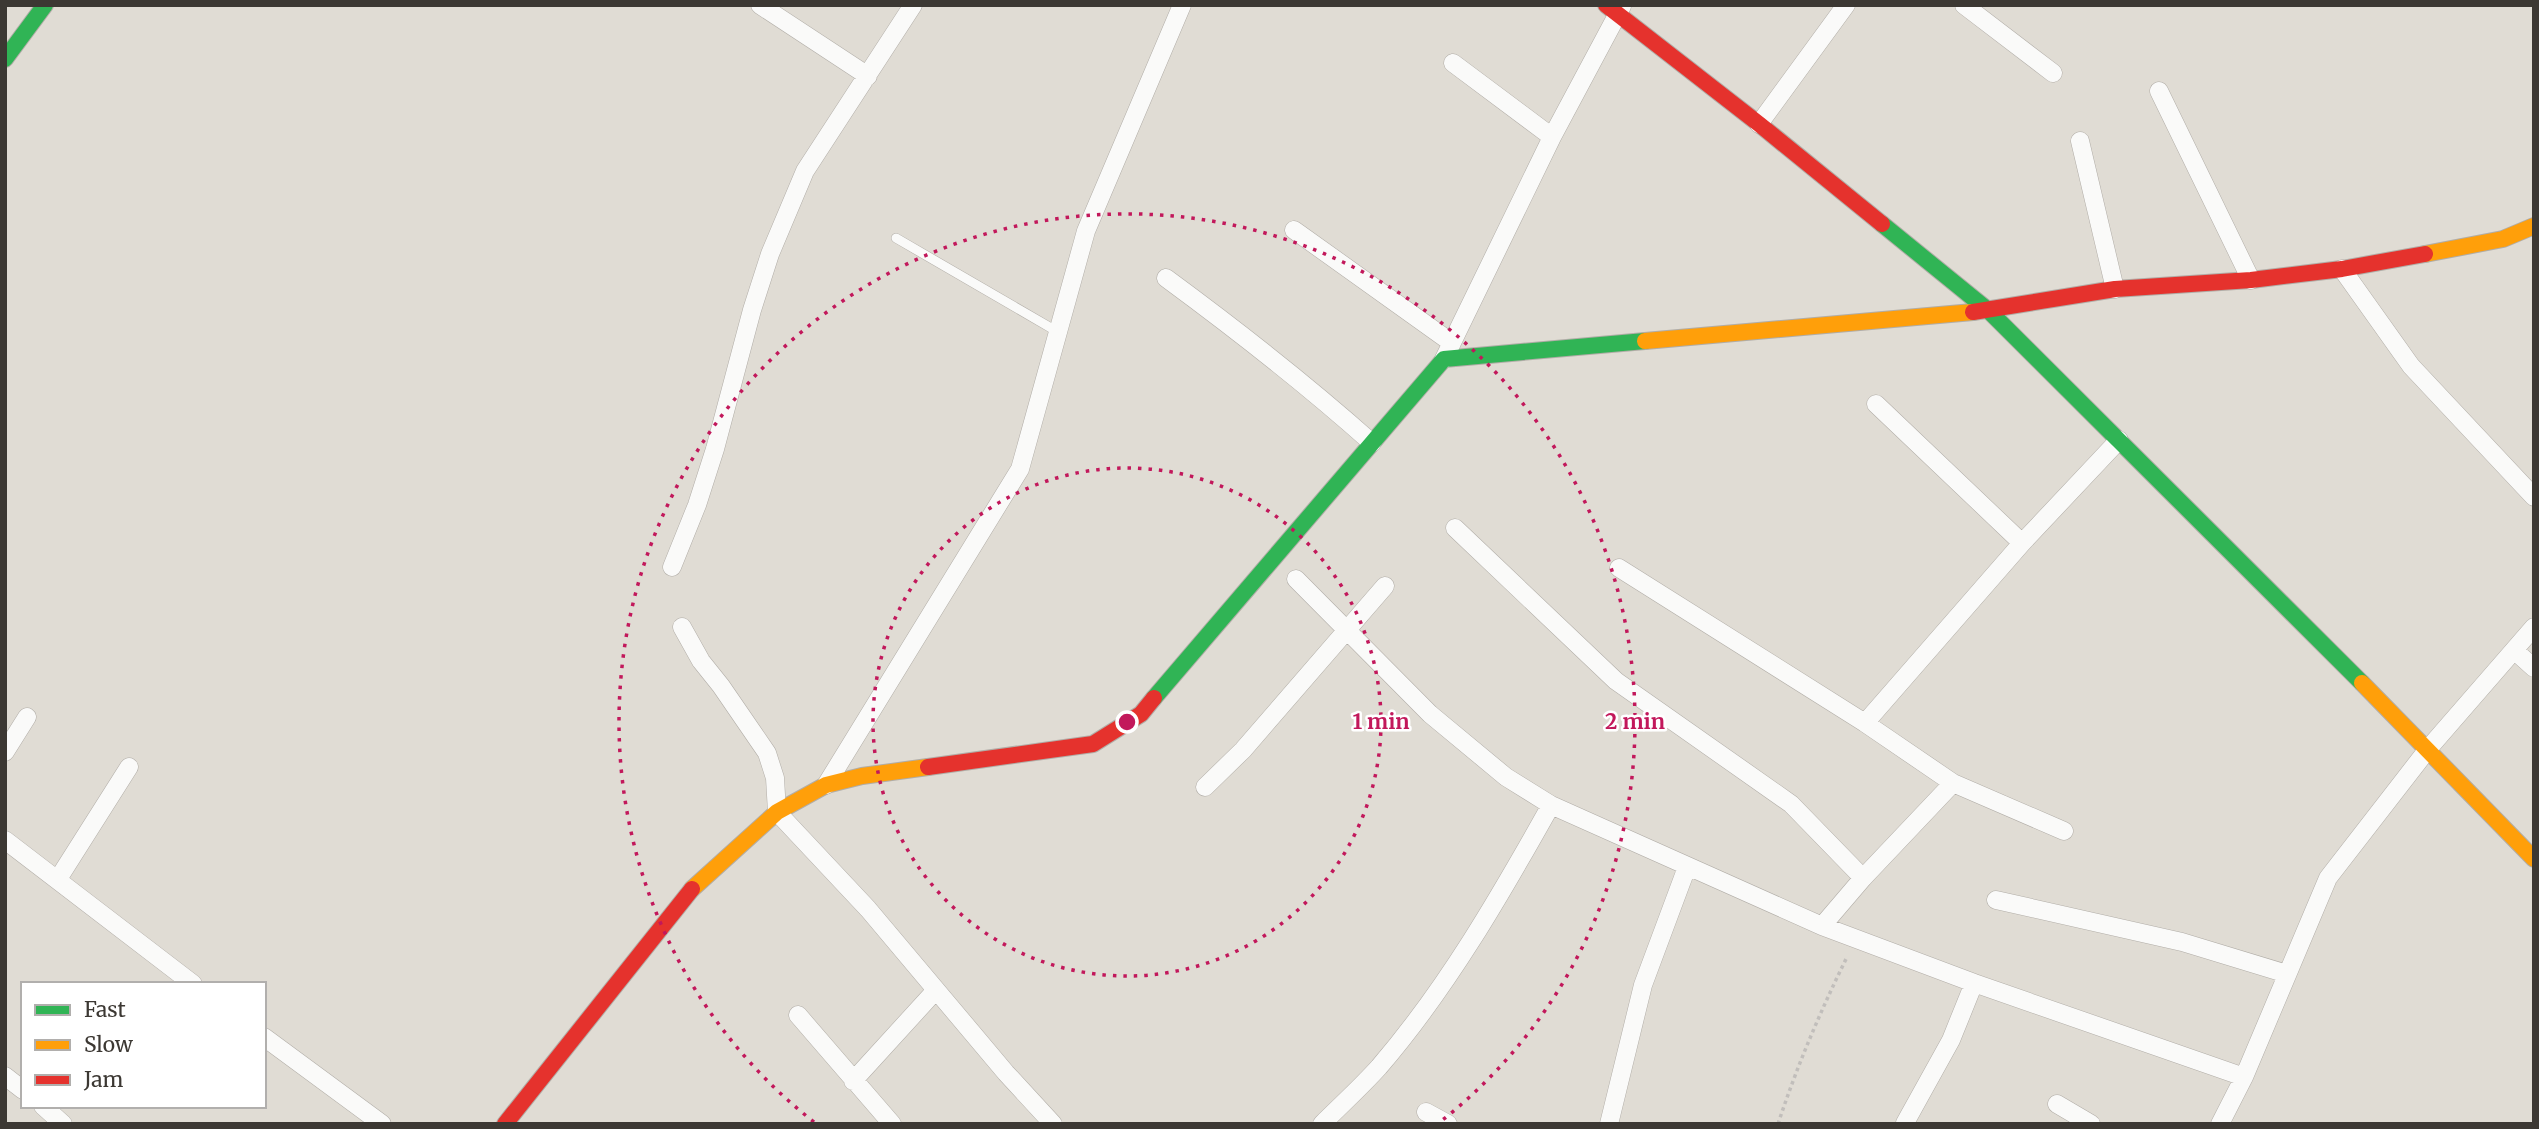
<svg xmlns="http://www.w3.org/2000/svg" width="2539" height="1129" viewBox="0 0 2539 1129" font-family="Merriweather,serif">
  <style>
    .lines { fill: none; stroke-linecap: round; stroke-linejoin: round }
    .lane-casing { stroke: #b1ada7; stroke-width: 10 }
    .street-casing { stroke: #b1ada7; stroke-width: 19 }
    .fast-casing { stroke: #b1ada7; stroke-width: 18 }
    .slow-casing { stroke: #b1ada7; stroke-width: 18 }
    .jam-casing { stroke: #b1ada7; stroke-width: 18 }
    .path { stroke: #c1bebb; stroke-width: 3.5; stroke-dasharray: 3.5 3.5; stroke-linecap: butt }
    .lane { stroke: #fafaf9; stroke-width: 9 }
    .street { stroke: #fafaf9; stroke-width: 18 }
    .fast { stroke: #30b455; stroke-width: 16 }
    .slow { stroke: #ff9f0a; stroke-width: 16 }
    .jam { stroke: #e5322d; stroke-width: 16 }
    .ring { fill: none; stroke: #c2185b; stroke-width: 3.5; stroke-dasharray: 3.5 7 }
    .centre { fill: #c2185b; stroke: #fff; stroke-width: 3.5 }
    .ring-label { font-size: 21px; text-anchor: middle; font-weight: bold; fill: #c2185b; stroke: #fff; stroke-width: 5; stroke-linejoin: round; paint-order: stroke }
  </style>
  <rect width="100%" height="100%" fill="#e0dcd4"/>
  <g class="lines">
    <defs>
      <path id="lane" d="M896,238l162,94"/>
      <path id="street" d="M760,5l108,71
        M1964,5l89,68
        M1453,63l99,74
        M2159,91l92,189
        M1759,124l87,-119
        M2080,141l35,148
        M1294,230l158,113
        M2342,269l69,97 123,131
        M1166,278c72,53 140,106 206,165
        M1444,359l108,-222 70,-131
        M1876,404l146,139
        M1455,528l161,153 175,123 72,74
        M672,567l25,-62 18,-56 37,-139 18,-56 35,-83 108,-166
        M1619,568l246,155 88,60 111,48
        M1296,579l134,135 76,63 45,28 271,121 152,57 270,94
        M682,627l19,34 20,25 46,67 8,25 2,34 91,97 138,164 47,51
        M2514,650l20,18
        M1865,723l157,-180 97,-103
        M5,752l22,-35
        M826,785l194,-316 66,-238 96,-226
        M1205,787l38,-37 142,-164
        M5,840l188,144
        M58,879l71,-112
        M1996,900l186,42 105,32
        M1822,926l41,-48 90,-95
        M798,1015l94,109
        M264,1037l118,87
        M5,1076l18,14
        M853,1081l83,-91
        M2057,1104l34,20
        M43,1106l20,18
        M1426,1112l22,12
        M1905,1123l46,-83 23,-57
        M1322,1124c19,-19 39,-37 57,-57 68,-79 121,-171 172,-262
        M1609,1124l34,-139 44,-118
        M2220,1124l24,-47 84,-199 100,-129 106,-122"/>
      <path id="fast" d="M5,59l40,-54
        M1882,224l107,87 373,372
        M1154,698l290,-339 201,-18"/>
      <path id="slow" d="M2425,254l78,-15 31,-13
        M1645,341l328,-29
        M2362,683l172,176
        M692,889l85,-77 49,-27 36,-9 66,-9"/>
      <path id="jam" d="M1606,5l153,119 123,100
        M1973,312l142,-23 136,-9 91,-11 83,-15
        M928,767l165,-23 48,-30 13,-16
        M505,1124l187,-235"/>
    </defs>
    <!-- lane casing -->
    <use href="#lane" class="lane-casing"/>
    <!-- street casing -->
    <use href="#street" class="street-casing"/>
    <!-- fast casing -->
    <use href="#fast" class="fast-casing"/>
    <!-- slow casing -->
    <use href="#slow" class="slow-casing"/>
    <!-- jam casing -->
    <use href="#jam" class="jam-casing"/>
    <!-- path -->
    <path class="path" d="M1778,1124c19,-58 42,-112 69,-167"/>
    <!-- lane -->
    <use href="#lane" class="lane"/>
    <!-- street -->
    <use href="#street" class="street"/>
    <!-- fast -->
    <use href="#fast" class="fast"/>
    <!-- slow -->
    <use href="#slow" class="slow"/>
    <!-- jam -->
    <use href="#jam" class="jam"/>
  </g>
  <!-- distance rings -->
  <g class="ring">
    <circle cx="1127" cy="722" r="254"/>
    <path d="M814 1122A508 508 0 1 1 1440 1122"/>
  </g>
  <circle cx="1127" cy="722" r="10" class="centre"/>
  <g class="ring-label">
    <text x="1381" y="729">1 min</text>
    <text x="1635" y="729">2 min</text>
  </g>
  <!-- border -->
  <rect width="2539" height="1129" fill="none" stroke="#3c3833" stroke-width="14"/>
  <!-- legend -->
  <rect x="21" y="982" width="245" height="126" fill="#ffffff" stroke="#b1afad" stroke-width="2"/>
  <rect x="35" y="1005" width="35" height="10" fill="#30b455" stroke="#b1afad" stroke-width="2"/>
  <text x="84" y="1017" font-size="21" fill="#3c3833">Fast</text>
  <rect x="35" y="1040" width="35" height="10" fill="#ff9f0a" stroke="#b1afad" stroke-width="2"/>
  <text x="84" y="1052" font-size="21" fill="#3c3833">Slow</text>
  <rect x="35" y="1075" width="35" height="10" fill="#e5322d" stroke="#b1afad" stroke-width="2"/>
  <text x="84" y="1087" font-size="21" fill="#3c3833">Jam</text>
</svg>
